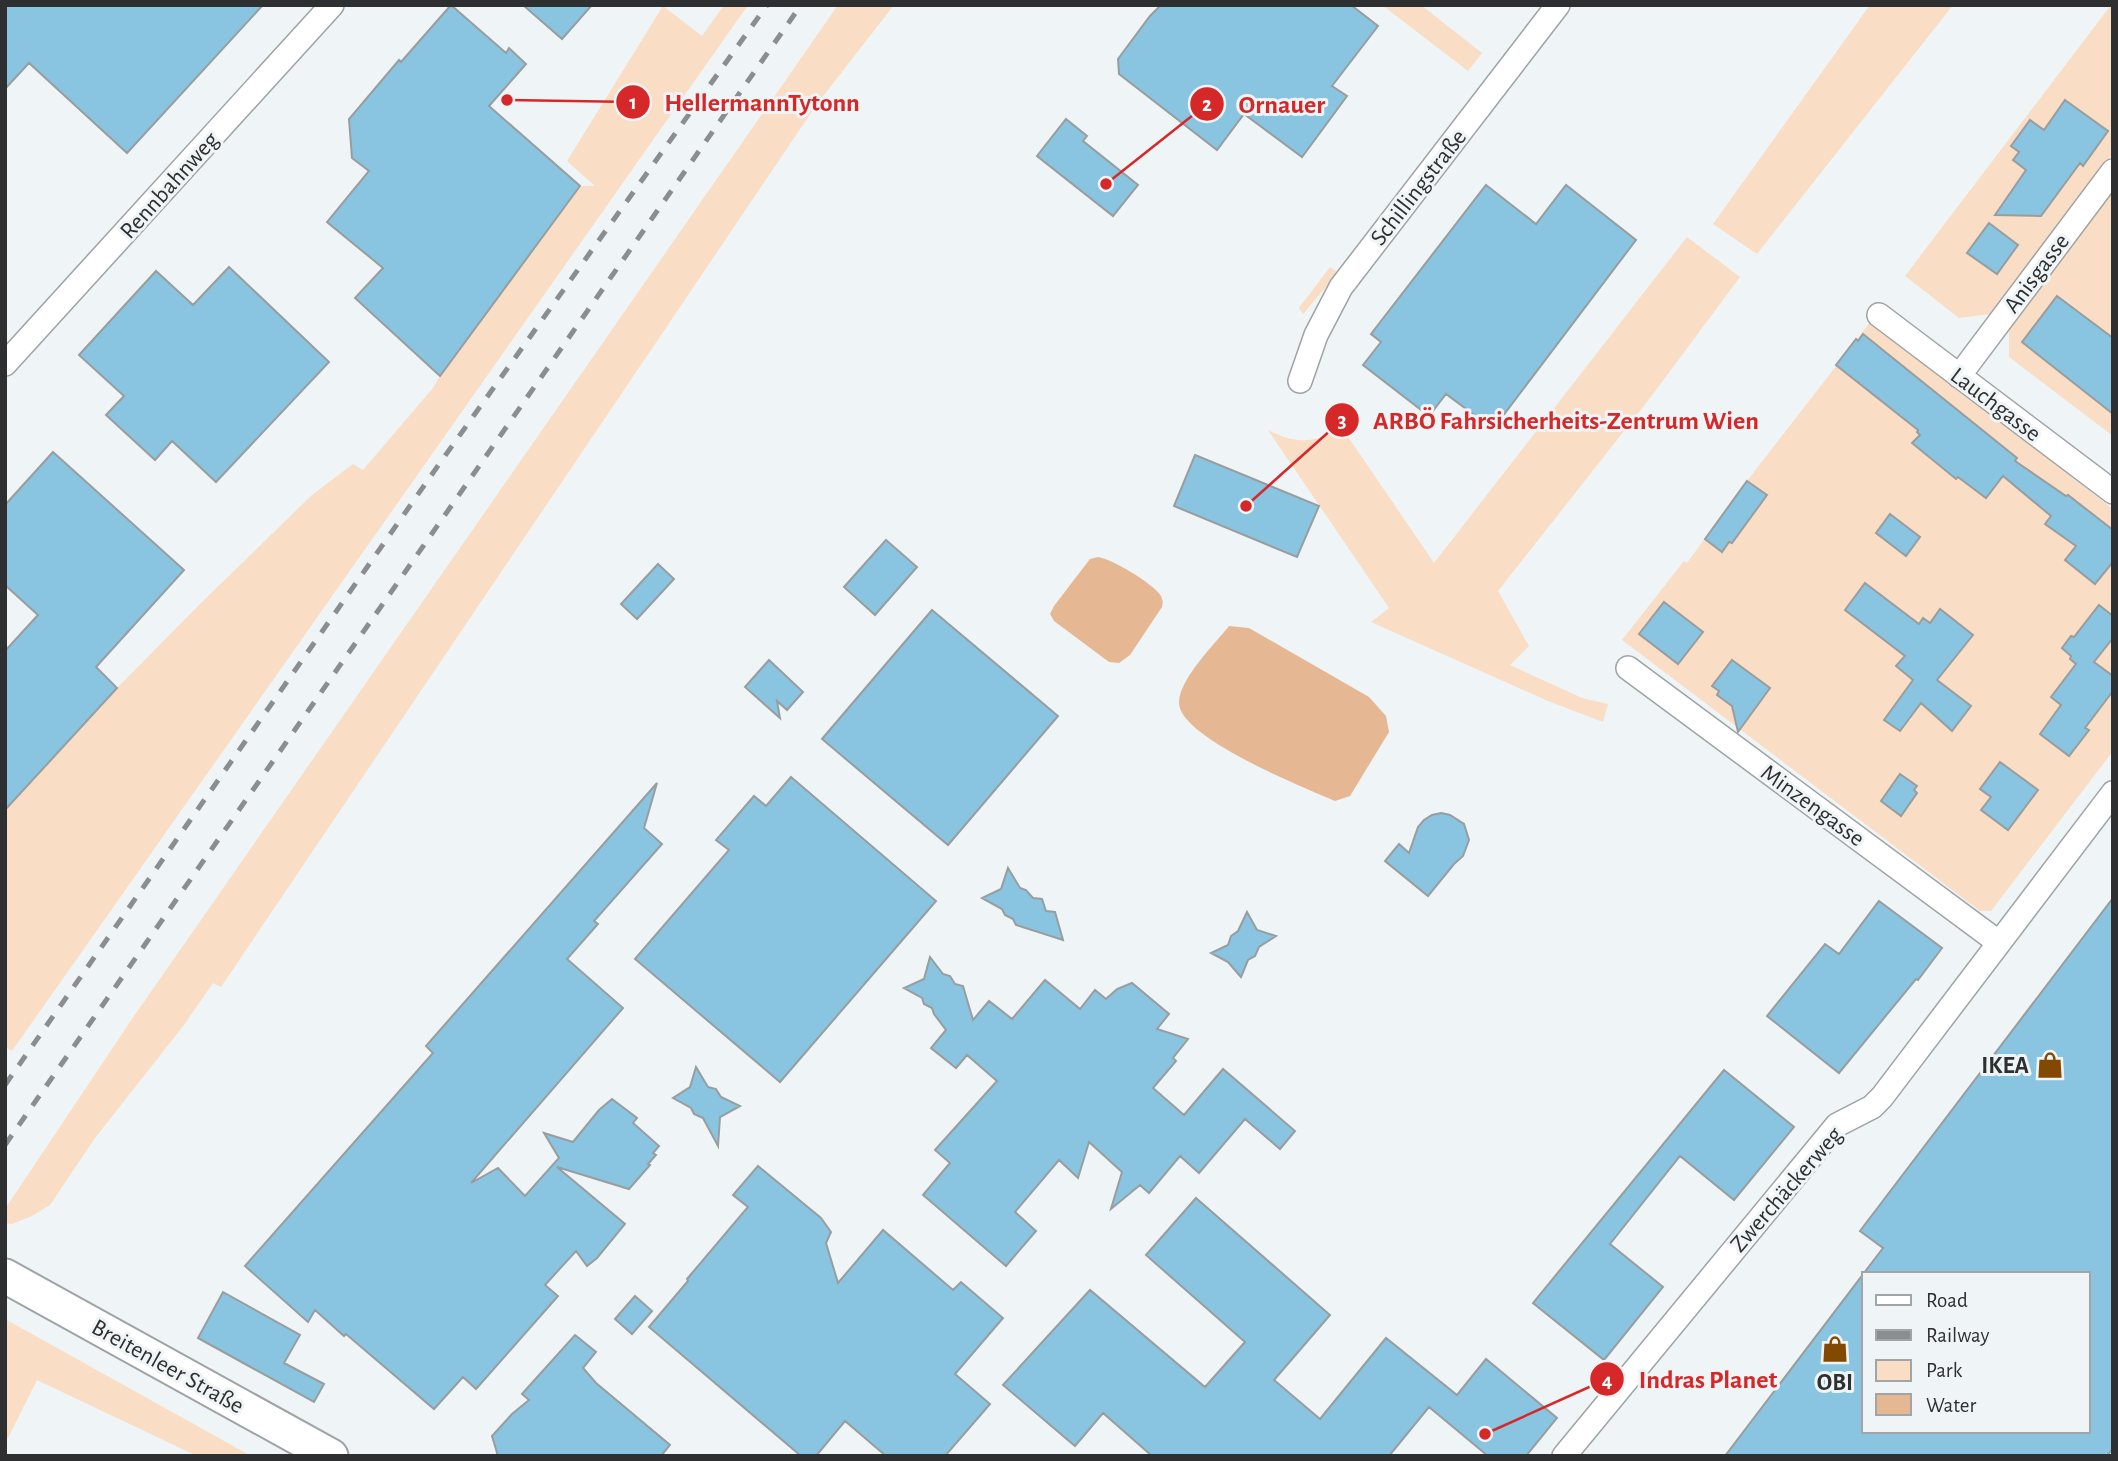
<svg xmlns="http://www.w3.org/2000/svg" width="2118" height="1461" viewBox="0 0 2118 1461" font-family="'Alegreya Sans',sans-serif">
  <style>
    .green { fill: #f9ddc5 }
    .water { fill: #e5b893 }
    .building { fill: #89c5e0; stroke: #989d9f; stroke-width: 2; fill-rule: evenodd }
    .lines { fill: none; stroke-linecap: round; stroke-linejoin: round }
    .minor-casing { stroke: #9ea3a5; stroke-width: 26 }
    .secondary-casing { stroke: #9ea3a5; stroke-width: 37 }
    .minor { stroke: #fff; stroke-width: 23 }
    .secondary { stroke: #fff; stroke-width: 33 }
    .rail { stroke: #8b8e90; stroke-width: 5; stroke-dasharray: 12 12; stroke-linecap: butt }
    .labels { text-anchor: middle; stroke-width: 6; stroke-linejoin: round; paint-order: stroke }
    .street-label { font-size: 24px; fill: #2e2f30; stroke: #eff4f6 }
    .poi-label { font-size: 24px; font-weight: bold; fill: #2e2f30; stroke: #eff4f6; text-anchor: end }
    .leader { fill: none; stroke: #d62828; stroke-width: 2.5 }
    .callout-dot { fill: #d62828; stroke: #eff4f6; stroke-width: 2.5 }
    .mark-label { font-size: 21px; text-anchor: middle; font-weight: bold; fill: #fff }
    .callout-label { font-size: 26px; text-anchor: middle; font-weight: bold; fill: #d62828; stroke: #eff4f6; stroke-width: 6; stroke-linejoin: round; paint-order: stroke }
  </style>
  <rect width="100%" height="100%" fill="#eff4f6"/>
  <!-- green -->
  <path class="green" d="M724,5h24l-736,1046 -7,-4v-237l112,-122 83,-84 112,-109 41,-31 10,6 70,-82 7,-12 140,-190h15l-28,-25 96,-155 39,30z
    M838,5h56l-77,99 -596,883 -8,-4 -29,42 -89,113 -45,67 -18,11 -20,8 -7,-1v-14l127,-190z
    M1382,5h39l61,48 -14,18z
    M1870,5h83l-196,249 -44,-30z
    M2111,5h2v148l-122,161 -32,4 -54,-42z
    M2113,191v245l-104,-79v-29z
    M1687,237l53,40 -90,121 -152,193 31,55 -19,19 72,33 26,6 -5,18 -55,-21 -177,-79 18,-14 -121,-178c28,14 46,14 74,-2l92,135z
    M1330,267l6,4v4l-33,39 -4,-6z
    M1871,321l242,188v242l-122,160h-11l-358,-271 62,-79 3,2 60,-82z
    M5,1319l239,133 7,4h-54l-160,-76 -29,58 -3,-1z"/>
  <!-- water -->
  <path class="water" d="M1098,557c14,2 56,27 63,39 2,5 2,5 1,11l-32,48 -11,8 -10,-1 -55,-41 -4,-7 4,-8 36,-47z
    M1229,626l20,2 120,69 17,19 3,16 -39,64 -15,5c-30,-13 -158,-64 -156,-99 1,-24 35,-57 50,-76z"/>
  <!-- building -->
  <path class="building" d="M5,5h258l-136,148 -98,-90 -24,26z
    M451,5l55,48 3,-5 17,16 -37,42 91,80 -140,190 -85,-78 28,-30 -56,-46 42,-51 -17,-13 -3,-39 50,-59 2,2z
    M523,5h69l-30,34z
    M1161,5h190l27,21 -46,60 15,10 -45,61 -58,-43 -27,36 -98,-76 -1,-15 32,-43z
    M2065,100l43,31 -25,35 -3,-3 -39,53 -46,-1 31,-45 -13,-10 6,-8 -8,-6 19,-26 14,10z
    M1066,119l21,17 -4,5 55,44 -25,31 -76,-60z
    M1486,185l50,39 30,-39 70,55 -143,189 -47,-35 -17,22 -66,-51 18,-23 -10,-8z
    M1989,223l29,22 -21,29 -30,-21z
    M229,267l100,95 -113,120 -44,-41 -17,19 -49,-45 18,-19 -45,-41 77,-84 37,34z
    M2057,296l56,42v76l-91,-72z
    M1863,334l154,124 -2,3 51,35 2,-1 45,35v32l-18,22 -30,-24 11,-14 -31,-22 6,-8 -48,-40 -17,22 -28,-21 -2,2 -44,-36 8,-8 -3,-3 1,-2 -82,-65 20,-26 2,2z
    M53,452l131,118 -88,97 21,21 -112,122v-159l33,-36 -33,-30v-80z
    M1195,455l124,51 -22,51 -123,-51z
    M1747,481l20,14 -35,48 -3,-1 -7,10 -17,-13z
    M1890,514l30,23 -14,19 -30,-23z
    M886,540l31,27 -42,48 -31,-28z
    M658,564l16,15 -37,40 -16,-15z
    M1865,583l54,41 4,-6 7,5 10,-14 33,26 -36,45 34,26 -19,25 -31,-28 -21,28 -16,-11 29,-40 -17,-14 9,-10 -60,-46z
    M1664,602l39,30 -25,32 -39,-30z
    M2099,605l14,11v22l-19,24 19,14v15l-28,37 4,2 -20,26 -29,-22 21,-29 -10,-8 25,-33 -6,-5 1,-3 -9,-8 9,-12 3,1z
    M932,610l126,106 -110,129 -126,-106z
    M769,660l34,32 -16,18 -10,-9 3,17 -35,-31z
    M1732,660l38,28 -32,44 -6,-26 -15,-11 2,-4 -7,-5z
    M2000,762l38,28 -30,40 -27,-20 10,-13 -11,-8z
    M1900,774l17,12 -3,4 3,3 -16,23 -20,-15z
    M791,777l145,124 -156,181 -145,-123 94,-109 -13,-10 38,-44 12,10z
    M657,783l-13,45 18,16 -68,77 4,3 -31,35 56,49 -152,175 27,-15 27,28 34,-38 -15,-25 29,9 26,-32 13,-11 25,19 -4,5 26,23 -6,7 3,2 -8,9 2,1 -21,24 -72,-22 68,57 -28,34 -10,8 -11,-15 -31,34 13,11 -82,93 -13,-12 -29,32 -88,-75 -2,2 -29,-26 -7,12 -63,-56 188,-213 -7,-7z
    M1441,813l9,2 14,9 5,16 -6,16 -9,8 -26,32 -43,-35 14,-17 10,9 9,-26 6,-7 8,-5z
    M1008,868l12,20 6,2 7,8 9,1 4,12 9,1 8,28 -47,-15 -3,-6 -8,-4 -3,-6 -20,-11 19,-9z
    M2113,898v550l-6,8h-382l158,-208 -23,-17zM1864,1274h224v157h-224z
    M1879,901l63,47 -24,32 -2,-1 -77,94 -72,-57 58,-72 14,10z
    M1247,912l10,18 19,6 -17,11 -4,9 -7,4 -7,17 -13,-15 -17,-9 17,-8 3,-9 7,-5z
    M930,957l13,17 7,2 5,8 8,2 10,34 16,-19 23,18 33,-39 35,29 15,-19 11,9 11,-10 15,-6 37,31 -12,15 31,10 -15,19 3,3 -23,27 31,27 39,-46 72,62 -15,18 -35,-30 -46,54 -19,-17 -31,37 -9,-8 -29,24 11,-37 -33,-30 -11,36 -19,-18 -44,52 21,19 -30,35 -83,-71 27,-32 -15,-13 62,-69 -30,-26 -11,13 -25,-20 15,-18 -12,-16 -2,-6 -8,-4 -2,-6 -18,-10 20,-9z
    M696,1067l12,20 8,2 5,8 19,9 -20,11 -2,29 -15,-28 -9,-4 -3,-6 -18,-10 17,-11z
    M1724,1070l70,57 -60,73 -54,-44 -70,88 53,43 -59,73 -71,-57z
    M758,1166l63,52 10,14 -5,11 12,40 45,-53 70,60 8,-8 42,36 -48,56 35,30 -45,52h-59l-41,-35 -29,35h-15l-152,-129 39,-46 -1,-2 61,-72 -15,-12z
    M1196,1198l134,117 -56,65 46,39 66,-81 71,57 29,-36 71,59 -31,38h-38l-59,-49 -40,49h-237l-49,-43 -28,33 -72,-61 87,-95 115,97 40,-45 -99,-87z
    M223,1292l77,43 -16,28 40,21 -10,18 -116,-64z
    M635,1296l17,15 -20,23 -17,-15z
    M575,1335l21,17 -13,16 13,15 74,62 -9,11h-163l-6,-20 20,-22 17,-14 -7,-6z"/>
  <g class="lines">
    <defs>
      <path id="minor" d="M1879,315l234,177
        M5,364l327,-359
        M1959,376l154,-205
        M1300,381l16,-46 25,-48 217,-282
        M1628,668l370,274
        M1564,1456l273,-331 35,-18 10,-10 231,-304"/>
      <path id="secondary" d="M5,1276l326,180"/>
    </defs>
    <!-- minor casing -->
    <use href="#minor" class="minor-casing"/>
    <!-- secondary casing -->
    <use href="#secondary" class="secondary-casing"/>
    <!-- minor -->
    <use href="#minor" class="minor"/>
    <!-- secondary -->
    <use href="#secondary" class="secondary"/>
    <!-- rail -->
    <path class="rail" d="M5,1085l437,-625 325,-455
      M5,1145l796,-1140"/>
  </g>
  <!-- icons -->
  <defs>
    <symbol id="shop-bare" viewBox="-9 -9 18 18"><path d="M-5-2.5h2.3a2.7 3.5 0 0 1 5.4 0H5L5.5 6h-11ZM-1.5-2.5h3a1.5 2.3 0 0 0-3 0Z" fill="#844900" stroke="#eff4f6" stroke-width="2.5" paint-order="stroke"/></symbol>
  </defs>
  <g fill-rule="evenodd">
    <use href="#shop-bare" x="2031" y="1046" width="38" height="38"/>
    <use href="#shop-bare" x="1816" y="1330" width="38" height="38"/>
  </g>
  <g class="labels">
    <!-- street labels -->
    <g class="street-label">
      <text transform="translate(169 185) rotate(-48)" y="8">Rennbahnweg</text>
      <text transform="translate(1418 187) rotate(-52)" y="8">Schillingstraße</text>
      <text transform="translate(2036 273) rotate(-53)" y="8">Anisgasse</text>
      <text transform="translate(1996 404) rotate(37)" y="8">Lauchgasse</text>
      <text transform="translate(1813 805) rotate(36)" y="8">Minzengasse</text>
      <text transform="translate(1786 1189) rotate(-49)" y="8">Zwerchäckerweg</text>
      <text transform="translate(168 1366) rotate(29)" y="8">Breitenleer Straße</text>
    </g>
    <!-- poi labels -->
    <g class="poi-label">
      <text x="2029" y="1073">IKEA</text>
      <text x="1835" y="1390" text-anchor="middle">OBI</text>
    </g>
  </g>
  <!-- callouts -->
  <path class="leader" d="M507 100L633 102M1106 184L1207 104M1246 506L1342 420M1485 1434L1607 1379"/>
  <g class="callout-dot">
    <circle cx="507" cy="100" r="7"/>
    <circle cx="1106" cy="184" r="7"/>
    <circle cx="1246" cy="506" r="7"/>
    <circle cx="1485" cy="1434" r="7"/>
    <circle cx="633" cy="102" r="18"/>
    <circle cx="1207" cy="104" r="18"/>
    <circle cx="1342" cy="420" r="18"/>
    <circle cx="1607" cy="1379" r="18"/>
  </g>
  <g class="mark-label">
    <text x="633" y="109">1</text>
    <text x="1207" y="111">2</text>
    <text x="1342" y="427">3</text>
    <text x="1607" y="1387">4</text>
  </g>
  <g class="callout-label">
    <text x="762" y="111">HellermannTytonn</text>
    <text x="1282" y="113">Ornauer</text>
    <text x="1566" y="429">ARBÖ Fahrsicherheits-Zentrum Wien</text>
    <text x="1708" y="1388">Indras Planet</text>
  </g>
  <!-- border -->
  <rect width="2118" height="1461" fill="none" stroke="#2e2f30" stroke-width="14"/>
  <!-- legend -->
  <rect x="1862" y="1272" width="228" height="161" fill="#eff4f6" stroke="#a2a5a7" stroke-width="2"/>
  <rect x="1876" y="1295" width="35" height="10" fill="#ffffff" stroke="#a2a5a7" stroke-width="2"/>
  <text x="1926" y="1307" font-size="21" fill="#2e2f30">Road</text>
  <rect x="1876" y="1330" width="35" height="10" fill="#8b8e90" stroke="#a2a5a7" stroke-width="2"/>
  <text x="1926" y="1342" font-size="21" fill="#2e2f30">Railway</text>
  <rect x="1876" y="1360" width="35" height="21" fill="#f9ddc5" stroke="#a2a5a7" stroke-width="2"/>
  <text x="1926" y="1377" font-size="21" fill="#2e2f30">Park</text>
  <rect x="1876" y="1394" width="35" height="21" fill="#e5b893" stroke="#a2a5a7" stroke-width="2"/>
  <text x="1926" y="1412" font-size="21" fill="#2e2f30">Water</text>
</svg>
